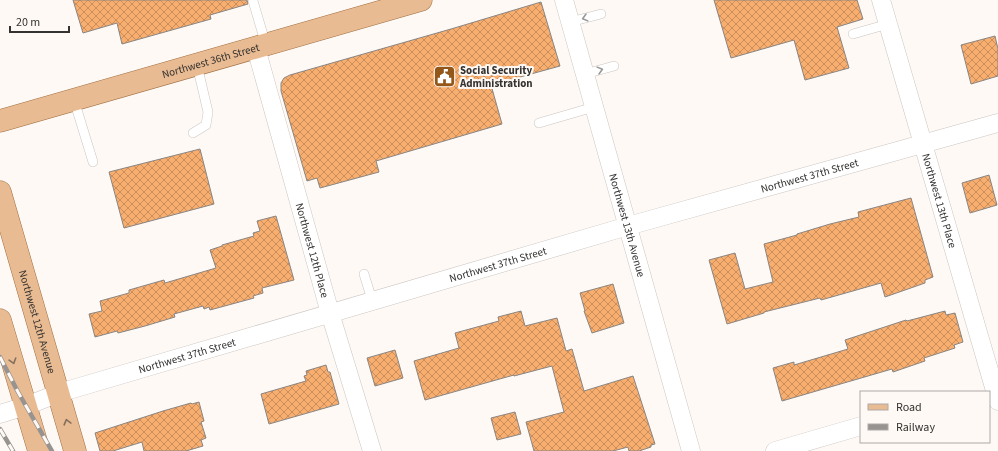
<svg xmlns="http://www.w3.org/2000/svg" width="998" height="451" viewBox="0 0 998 451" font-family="'Source Sans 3',sans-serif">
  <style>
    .building { fill: url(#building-cross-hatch); stroke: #898582 }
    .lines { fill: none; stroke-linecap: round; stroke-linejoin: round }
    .lane-casing { stroke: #cbc6c3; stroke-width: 10 }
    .street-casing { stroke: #cbc6c3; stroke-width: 19 }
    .primary-casing { stroke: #a06e41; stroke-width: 23 }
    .lane { stroke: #fff; stroke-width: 9 }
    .street { stroke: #fff; stroke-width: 18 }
    .primary { stroke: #e9bb92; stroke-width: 22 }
    .rail-casing { stroke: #969390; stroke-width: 4.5 }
    .rail { stroke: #fef9f5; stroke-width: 3; stroke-dasharray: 9; stroke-linecap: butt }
    .oneway { stroke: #9a9998 }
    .oneway2 { stroke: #85705d }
    .labels { text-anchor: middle; stroke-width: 4; stroke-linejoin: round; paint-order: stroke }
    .street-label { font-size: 11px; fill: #343331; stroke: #fef9f5 }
    .poi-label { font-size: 11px; font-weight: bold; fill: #343331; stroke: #fef9f5; text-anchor: start }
  </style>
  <defs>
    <pattern id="building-cross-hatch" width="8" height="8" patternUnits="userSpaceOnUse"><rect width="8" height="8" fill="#f8ae6f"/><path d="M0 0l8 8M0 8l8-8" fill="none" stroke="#ca8e5c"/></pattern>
  </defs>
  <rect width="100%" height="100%" fill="#fef9f5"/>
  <!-- building -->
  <path class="building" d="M73,0h174l1,4 -38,11 1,4 -89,25 -5,-21 -34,10z
    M714,0h143l6,19 -26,8 12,41 -44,12 -11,-40 -63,18z
    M541,2l19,64 -69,19 11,39 -126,37 3,11 -59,16 -3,-10 -10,3 -26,-90v-8l3,-5 6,-3 161,-46z
    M995,36l3,13v27l-27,8 -10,-39z
    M200,149l14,55 -90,24 -15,-56z
    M989,175l8,30 -27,8 -8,-30z
    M911,198l22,79 -8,3v3l-40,14 -4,-14 -60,17 -1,-2 -56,14v1l-37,11 -18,-64 26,-7 10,36 28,-7 -9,-38 33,-9v-1l33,-10 29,-7 -1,-5z
    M276,216l18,64 -32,8 1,5 -10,3 1,2 -44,12 -1,-3 -5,2 -1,-3 -29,8 1,3 -30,9 -27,7 -1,-2 -22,6 -6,-23 13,-3 -2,-10 29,-8v-3l35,-10 1,3 51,-15 -6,-18 12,-4v-1l32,-9 -1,-3 7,-2 -3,-10z
    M613,284l11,39 -32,10 -8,-22h1l-5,-18z
    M521,311l4,15 32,-8 9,33 6,-2 12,42 49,-15 22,68 -4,1v2l-12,4h-10l-1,-4 -15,4h-79l-8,-29 38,-10 -12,-46 -38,10v-1l-89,25 -11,-39 45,-13 -4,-15 44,-12 -1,-4z
    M945,311l1,4 9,-2 8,29 -9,3 1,3 -31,10 1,3 -32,11 -1,-3 -110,32 -9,-33 21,-6v3l54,-16 -3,-9 61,-20 1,1z
    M395,350l8,28 -28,8 -8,-28z
    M326,365l2,7h2l9,32 -70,20 -8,-30 45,-13 -2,-5 3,-1 -1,-4z
    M199,402l5,19 -3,1 5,16 -5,2 2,6 -17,5h-42l-2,-9 -29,9h-13l-5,-18 68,-22 28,-8 1,1z
    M515,412l6,22 -24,6 -6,-22z"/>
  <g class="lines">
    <defs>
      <path id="lane" d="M253,1l13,44
        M570,22l31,-8
        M853,34l35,-10
        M585,74l29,-8
        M74,100l19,62
        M539,123l55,-16
        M193,133l13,-8 2,-13 -11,-47
        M364,274l8,26"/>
      <g id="street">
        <path id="s1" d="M564,0l127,451"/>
        <path id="s2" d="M881,0l117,401"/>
        <path id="s3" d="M256,48l74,265 42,138"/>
        <path id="s4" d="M0,414l26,-8 33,-13 569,-167 370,-103"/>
        <path d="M775,451l86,-25"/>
      </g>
      <g id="primary">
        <path id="s5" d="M0,121l421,-121"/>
        <path id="s6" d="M0,192l75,259"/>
        <path d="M0,320l39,131"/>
      </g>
    </defs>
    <!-- lane casing -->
    <use href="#lane" class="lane-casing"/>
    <!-- street casing -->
    <use href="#street" class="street-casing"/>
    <!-- primary casing -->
    <use href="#primary" class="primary-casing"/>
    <!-- lane -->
    <use href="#lane" class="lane"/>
    <!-- street -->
    <use href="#street" class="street"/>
    <!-- primary -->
    <use href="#primary" class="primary"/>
    <defs>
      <path id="rail" d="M0,357l18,35 34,59
        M0,429l13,22"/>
    </defs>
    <!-- rail casing -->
    <use href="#rail" class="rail-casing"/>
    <!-- rail -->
    <use href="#rail" class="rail"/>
  </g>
  <!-- one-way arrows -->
  <defs><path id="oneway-chevron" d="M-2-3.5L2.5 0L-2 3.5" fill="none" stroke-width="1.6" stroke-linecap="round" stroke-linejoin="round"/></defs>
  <g class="oneway">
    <use href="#oneway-chevron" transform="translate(585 18) rotate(165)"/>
    <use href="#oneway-chevron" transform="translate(600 70) rotate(-15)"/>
  </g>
  <g class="oneway2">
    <use href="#oneway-chevron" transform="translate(13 361) rotate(73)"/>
    <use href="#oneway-chevron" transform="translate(67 422) rotate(-105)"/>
  </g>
  <!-- icons -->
  <defs>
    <symbol id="civic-square" viewBox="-11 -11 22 22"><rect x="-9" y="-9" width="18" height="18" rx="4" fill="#94571a" stroke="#fef9f5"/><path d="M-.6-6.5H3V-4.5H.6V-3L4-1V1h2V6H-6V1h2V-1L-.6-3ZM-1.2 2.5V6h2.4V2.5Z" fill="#fff"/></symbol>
  </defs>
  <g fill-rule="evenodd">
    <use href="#civic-square" x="432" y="64" width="25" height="25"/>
  </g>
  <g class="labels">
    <!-- street labels -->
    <g class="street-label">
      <text dy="4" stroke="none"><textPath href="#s5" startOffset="219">Northwest 36th Street</textPath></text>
      <text dy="4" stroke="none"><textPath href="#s4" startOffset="844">Northwest 37th Street</textPath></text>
      <text dy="4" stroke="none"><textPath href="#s2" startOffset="209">Northwest 13th Place</textPath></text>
      <text dy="4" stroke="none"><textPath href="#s1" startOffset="234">Northwest 13th Avenue</textPath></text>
      <text dy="4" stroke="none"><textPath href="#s3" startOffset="210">Northwest 12th Place</textPath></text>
      <text dy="4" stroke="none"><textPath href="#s4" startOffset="520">Northwest 37th Street</textPath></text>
      <text dy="4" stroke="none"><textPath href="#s6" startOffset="135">Northwest 12th Avenue</textPath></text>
      <text dy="4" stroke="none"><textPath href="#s4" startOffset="196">Northwest 37th Street</textPath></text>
    </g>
    <!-- poi labels -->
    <g class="poi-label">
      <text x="460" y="74">Social Security<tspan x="460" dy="13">Administration</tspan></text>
    </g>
  </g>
  <!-- legend -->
  <rect x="860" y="391" width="130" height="52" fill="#fef9f5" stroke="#adaaa7"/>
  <rect x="868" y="404" width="20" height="6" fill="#e9bb92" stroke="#adaaa7"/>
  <text x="896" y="411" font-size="12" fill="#343331">Road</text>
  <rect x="868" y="424" width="20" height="6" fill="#969390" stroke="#adaaa7"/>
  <text x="896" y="431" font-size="12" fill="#343331">Railway</text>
  <!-- scale -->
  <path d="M10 26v6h59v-6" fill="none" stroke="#343331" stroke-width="2"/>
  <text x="16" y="26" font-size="12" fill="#343331" stroke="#fef9f5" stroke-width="3" paint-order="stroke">20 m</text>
</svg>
